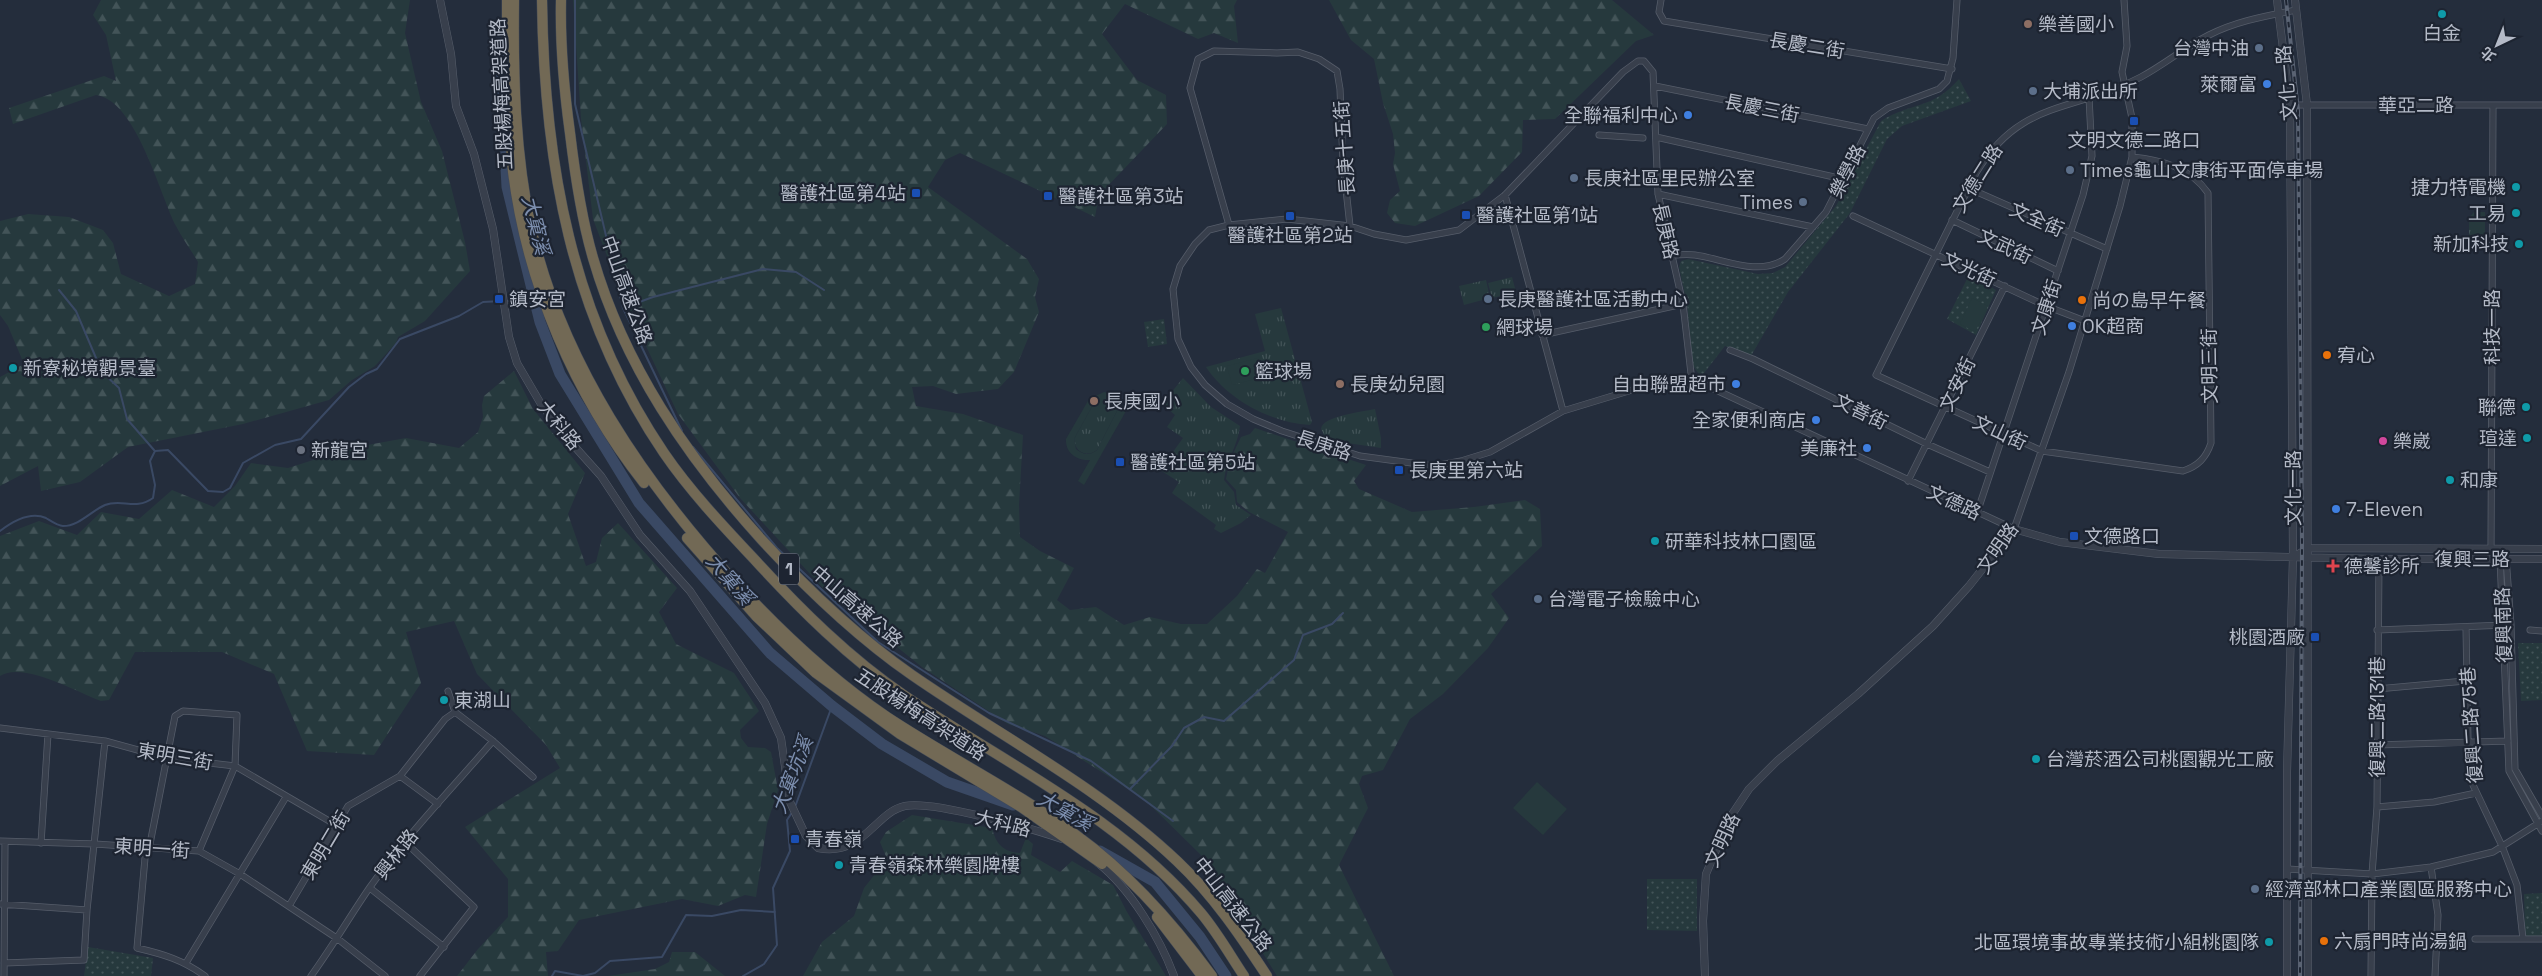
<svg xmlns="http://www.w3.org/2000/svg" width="2542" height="976" viewBox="0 0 2542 976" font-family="'Space Grotesk','Noto Sans TC','Noto Sans JP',sans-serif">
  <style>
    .grass { fill: url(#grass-tufts) }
    .forest { fill: url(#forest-firs) }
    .park { fill: url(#park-dots) }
    .pitch { fill: #26393d; fill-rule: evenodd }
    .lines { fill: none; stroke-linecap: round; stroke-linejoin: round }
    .stream { stroke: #3a4964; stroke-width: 2 }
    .river { stroke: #3a4964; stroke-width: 11 }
    .minor-casing { stroke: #565d6a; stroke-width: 7 }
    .tertiary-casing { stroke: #565d6a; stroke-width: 8 }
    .motorway-casing { stroke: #434a57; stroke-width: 11 }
    .minor { stroke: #383f4c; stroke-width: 5.5 }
    .tertiary { stroke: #383f4c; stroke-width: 7 }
    .motorway { stroke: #726955; stroke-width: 10 }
    .rail-casing { stroke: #5a6373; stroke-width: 4 }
    .rail { stroke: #1d2431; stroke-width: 2; stroke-dasharray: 5.5; stroke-linecap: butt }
    .culture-dot { fill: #0f9aa8; stroke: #1d2431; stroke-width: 2 }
    .education-dot { fill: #8d6e63; stroke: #1d2431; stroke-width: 2 }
    .service-dot { fill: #5c6f8a; stroke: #1d2431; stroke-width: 2 }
    .shop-dot { fill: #3f7fe0; stroke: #1d2431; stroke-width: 2 }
    .transit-dot { fill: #1a4fb4; stroke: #1d2431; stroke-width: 2 }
    .food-dot { fill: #e8710a; stroke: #1d2431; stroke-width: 2 }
    .leisure-dot { fill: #2e9e5b; stroke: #1d2431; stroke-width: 2 }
    .hotel-dot { fill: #d1479c; stroke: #1d2431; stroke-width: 2 }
    .worship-dot { fill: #6b7280; stroke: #1d2431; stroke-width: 2 }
    .health-dot { fill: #e0444e; stroke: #1d2431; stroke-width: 2 }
    .labels { text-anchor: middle; stroke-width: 4.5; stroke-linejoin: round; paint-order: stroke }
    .shield { fill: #1d2431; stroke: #878d9a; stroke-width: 1 }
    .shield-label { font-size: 18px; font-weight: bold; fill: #b4bac7 }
    .poi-label { font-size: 19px; fill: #b4bac7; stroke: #1d2431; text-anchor: start }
    .street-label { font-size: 19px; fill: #b4bac7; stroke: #1d2431 }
    .water-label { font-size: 20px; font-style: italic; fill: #7c8eae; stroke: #1d2431 }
  </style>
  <defs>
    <pattern id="grass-tufts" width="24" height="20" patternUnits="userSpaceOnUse" patternTransform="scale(1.25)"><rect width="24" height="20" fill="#26393d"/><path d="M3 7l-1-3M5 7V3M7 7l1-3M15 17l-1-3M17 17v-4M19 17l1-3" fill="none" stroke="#435458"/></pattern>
    <pattern id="forest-firs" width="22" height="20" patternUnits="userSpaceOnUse" patternTransform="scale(1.25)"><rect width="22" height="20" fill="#26393d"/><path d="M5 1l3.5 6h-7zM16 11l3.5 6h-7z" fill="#435458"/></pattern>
    <pattern id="park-dots" width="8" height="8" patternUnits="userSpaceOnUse" patternTransform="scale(1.25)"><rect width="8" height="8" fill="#26393d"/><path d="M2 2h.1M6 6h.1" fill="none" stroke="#435458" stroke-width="1.8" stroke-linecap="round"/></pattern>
  </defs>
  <rect width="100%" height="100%" fill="#242d3c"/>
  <!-- grass -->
  <path class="grass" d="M2474,212h11v33l-37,-1 4,-3 10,1 7,-3v-21z
    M1512,277l4,15 -24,6 -4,-15z
    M1486,280l4,18 -26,7 -5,-19z
    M1281,308l31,114 -2,3c-39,-2 -83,-26 -104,-58l59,-16 -10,-37z
    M1183,378l28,29 29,19c-2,19 -14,35 -16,54l10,12 2,13 15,10 -10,8 -20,10 -7,-4 2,-4 -44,-32 7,-11 -19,-12 23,-32 -16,-11 8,-12 -13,-11z
    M1098,399c11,-1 15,2 19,12l-20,39c-11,8 -22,2 -23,-11l20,-36z
    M1375,409l6,29v10l-54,-8 -6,-11c1,-13 41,-17 54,-20z"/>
  <!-- forest -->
  <path class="forest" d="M101,0h309l-5,33 16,69 21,49 23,91 5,29 -45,50 -27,16 -2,6 -21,23 -23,14 -23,20 -86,24 -115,23 -48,35 -39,9 -3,-25 -38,20v-109l24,-13 -16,-38 -8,-11v-94l28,-7 41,3 34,13 10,13 8,31 48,22 26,-12 3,-22c-7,-12 -16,-24 -22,-36 -16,-31 -40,-126 -80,-131l-83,29 -4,-16 95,-32 12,5 -10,-46 -13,-20z
    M573,0h664l-3,6 4,37 -24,-10 -16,6 -73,-35 -23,30 35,46 29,15 1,29 -68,71 -4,22 -135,-64 -15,7 -17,27 99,72 12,20 -4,18 4,15 -25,60 -16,17 -42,5 -23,-8 -21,1 4,19 47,8 60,21 -4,70 1,32 20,14 34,17 -17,32 13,10 26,-3 28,18 26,-8 31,7h26l30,-28 20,-27 8,4 23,-41 -39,-20 -12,-10 -1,-12 -10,-11 4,-19 11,-23 9,-3 5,-6 111,37 -12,16 5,8 53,23 62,-5 51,-7 15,9 2,37 -51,48 18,24 -21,30 -45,46 -33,25 -27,51 -21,6 -3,8 9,24 -29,57 55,111h-117l-72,-117 -61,-60 -99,-63 -37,-12 -86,-57 -99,-79 -83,-90 -62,-84 -56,-119 -29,-76 -12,-100z
    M1329,0h283l42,35 -18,6 -81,78 -32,1 -1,32 -43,44 -64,30 -20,-3 -8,-10 3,-13 10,-9 -7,-27 2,-11 -2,-19 -10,-31 -9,-44 -23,-19z
    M514,371l19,38 52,64 -17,41 18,52 10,-4 6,-24 16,-15 59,65 -18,24 17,32 58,29 25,38 -19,19 1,8 7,9 17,1 6,4 7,38 -11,34 -11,73 -11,-2 -27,11 -36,-7 -103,21 -21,31 -12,1 2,24h-91l21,-27 30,-32v-38l-43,-52 95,-59 -14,-23 -69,-71 -23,-53 -48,11 15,51 -47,72 -67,-4 -33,-77 -52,-22h-87l-26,48 -8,1c-24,-9 -78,-40 -101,-25v-140l39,-15 38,14 24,-23 38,7 33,-29 42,17 21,-21 16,-23 37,5 63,-20 55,-10 53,10 19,-16 5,-15 -1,-12 2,-9z
    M912,815l80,13c4,16 11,24 28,25l6,-15 7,6 -2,11 29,17 12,-11 41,24 14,27 39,64h-363l19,-34 32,-26 10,-28 23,-29 -7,-17 6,-10z
    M672,952h23l30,24h-117l47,-7 14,-7z"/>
  <!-- park -->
  <path class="park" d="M1959,79l12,22 -69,25 -15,13 -37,74 -62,79 -37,64 -26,-10 -24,31 -8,-11 -6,-62 -8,-37 2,-6 7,-2 70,15 15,-1 12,-6 51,-61 45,-85c30,-19 51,-11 78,-42z
    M1973,276l23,14 -20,45 -29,-16 20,-40z
    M1164,319l3,25 -19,3 -4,-25z
    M2518,643h24v57l-21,1z
    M1647,879h50v52l-50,-1z
    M2542,893v44l-17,-1 -1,-42z
    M88,947l65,11 -2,18h-67z"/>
  <!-- pitch -->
  <path class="pitch" d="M1972,298l16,8 -13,26 -15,-8z
    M1258,358l5,19 -31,8 -5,-19z
    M1104,392l10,2 8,10 2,-4 6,4 -46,81 -6,-4 12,-21c-13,1 -25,-7 -24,-21l23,-40zM1098,400c11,-2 15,1 19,11l-20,39c-8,6 -13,5 -21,-1l-2,-10 20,-36z
    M1537,782l30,27 -24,26 -30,-27z"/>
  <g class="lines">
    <!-- stream -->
    <path class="stream" d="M575,0v104l48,204 59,123
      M59,290l17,21 26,61 17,16 8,31 27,31
      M506,301h10l17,-6
      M623,308l30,-11 110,-28 33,3 28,18
      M693,447l84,101 101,94 111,71 102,48 82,60
      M0,531c13,-10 30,-20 46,-13 5,3 12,8 17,8 16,0 28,-15 42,-21 17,-7 30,6 48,-7l2,-13 -5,-24 5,-10 13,-1 40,41 15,1 7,-4 13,-25 32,-18 26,-6 48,-52 17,-13 11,-5 23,-30 59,-23 24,-14 19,-1
      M1130,789l42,-43 12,-18 20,-11 20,4 70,-61 9,-25 29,-11 11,-11
      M795,807l37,-101
      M552,976l3,-5 28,5 12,-3 15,-12 52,-4 24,-42 26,1 29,-6 34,2
      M743,976l21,-12 13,-19 -4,-57 17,-37 -3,-31 6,-9"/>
    <!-- river -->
    <path class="river" d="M502,26l-1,50 6,111 33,135 20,52 79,129 131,150 62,53 50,38 65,38 66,23
      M1100,851l55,31 45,55 26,39"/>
    <defs>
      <path id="minor" d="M1661,0l-2,12 5,9 288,48
        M1655,86l213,43
        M2290,105h252
        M1599,135l44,3
        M1656,137l187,42
        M2132,157c29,3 58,10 76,36l3,250c-5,15 -13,23 -28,28l-141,-20 -166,-76 100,-202c45,-75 98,-60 165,-96 24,-13 44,-30 68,-42 27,-14 57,-19 87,-25
        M1968,188l139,61
        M1658,194l155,33
        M1505,195l58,216
        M1853,216l193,90 39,15
        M1952,220l106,51
        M1229,225l-39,-137 8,-29 16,-8 63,2 21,-1 21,7 18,12 3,18 3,73 7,64
        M1672,255c7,0 15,-1 23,0 29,4 63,22 90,4l41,-47 48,-94 14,-10 51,-19 8,-8 6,-23 4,-58
        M1542,335l141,-31
        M1730,350l23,9 174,85 63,28
        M1692,382l-9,-78 -25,-110 -5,-122 -9,-11h-6l-15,11 -118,123 -46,35 -53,10 -32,-6 -24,-8 -63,-7 -58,6 -20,5 -14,14 -15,22 -7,23 5,50 13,28 14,18 22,19 26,15 29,12 78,25 74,10 27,-5 29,-9 73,-41 69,-21 69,-7 313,146 55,-157 51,-166 12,-49v-39l-10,-46 5,-26 -3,-46
        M1908,481l97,-195
        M1977,513l106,-318 9,-39 -3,-59
        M2491,549l2,-444
        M2491,549l9,9 9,213 33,60
        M2506,557l5,68 4,144 27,47
        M2466,627l2,115 5,43 29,61 15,39 6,54
        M2377,630l129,-5
        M2530,630l12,1
        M2377,689l88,-8
        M448,691l7,21 38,29 40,36
        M0,728l105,13 62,17 68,8 101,59
        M2376,745l132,-4
        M400,776l38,28
        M2377,807l57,-5 42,-9
        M0,841l95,3 104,7 41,23 98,65 47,37
        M405,842l69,65 -54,69
        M41,843l7,-109
        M199,851l36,-85 2,-51 -54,-4 -8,5 -26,133 -4,9 -8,90c26,6 46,12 68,28
        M2431,867l7,48 -3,61
        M2287,869l85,5 59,-7 62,-15 49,-31
        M370,888l74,59
        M0,904l87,6
        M289,906l59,-100 52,-30 45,-57 10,-7
        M2475,939h67
        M4,963l80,-3 3,-50 18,-169
        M186,963l100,-166
        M4,976l1,-134
        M311,976c21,-29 39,-60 59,-89 37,-52 81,-98 123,-146
        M2371,976l1,-102 5,-67 2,-248"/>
      <path id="tertiary" d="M440,0l11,54 5,52 18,48 19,75 16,108 8,26 24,41 26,34 34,38 39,59 50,56 75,112 16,35 9,64 16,34 12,12c46,9 57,-36 87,-42 27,-6 128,23 157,33
        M2277,0l13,105 3,452 -6,215v204
        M2295,0l12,105 1,871
        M2293,557l16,-9 233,1
        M1098,863c32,25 62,75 76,113
        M1705,976l-2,-55 3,-47 23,-55 20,-30 28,-28 81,-67 75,-68 36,-40 45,-57 46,13 99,12 220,5h163"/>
      <path id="motorway" d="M507,0v51
        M514,0c-1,76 1,154 17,228 31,135 112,253 204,354 46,50 96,97 152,135 62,41 129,74 189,118 54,39 97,88 136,141
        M542,0c2,163 29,316 122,453 26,38 59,73 91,107 45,49 94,98 150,136 101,68 216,122 296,217 16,19 29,42 43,63
        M561,0c-1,44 3,89 9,133 5,42 11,84 23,125 31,107 94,199 168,281 46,50 95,97 151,136 88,61 187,112 265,186 36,34 63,74 90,115
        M508,81c1,30 2,61 5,91 14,112 62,223 131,311
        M687,538l69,78 60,57 84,61 121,73 81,57
        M1157,917l45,59"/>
    </defs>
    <!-- minor casing -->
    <use href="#minor" class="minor-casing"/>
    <!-- tertiary casing -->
    <use href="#tertiary" class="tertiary-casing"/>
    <!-- motorway casing -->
    <use href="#motorway" class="motorway-casing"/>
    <!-- minor -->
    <use href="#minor" class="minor"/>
    <!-- tertiary -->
    <use href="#tertiary" class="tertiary"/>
    <!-- motorway -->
    <use href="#motorway" class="motorway"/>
    <defs>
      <path id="rail" d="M2286,0l12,111 4,434 -2,431"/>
    </defs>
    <!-- rail casing -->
    <use href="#rail" class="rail-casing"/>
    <!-- rail -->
    <use href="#rail" class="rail"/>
  </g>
  <!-- markers -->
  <g class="culture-dot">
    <circle cx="2442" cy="14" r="5"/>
    <circle cx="2516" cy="187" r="5"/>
    <circle cx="2516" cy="213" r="5"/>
    <circle cx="2519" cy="244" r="5"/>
    <circle cx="13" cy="368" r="5"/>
    <circle cx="2526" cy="407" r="5"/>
    <circle cx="2527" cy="438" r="5"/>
    <circle cx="2450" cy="480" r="5"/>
    <circle cx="1655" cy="541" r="5"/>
    <circle cx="444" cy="700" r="5"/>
    <circle cx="2036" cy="759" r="5"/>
    <circle cx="839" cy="865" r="5"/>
    <circle cx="2269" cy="942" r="5"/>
  </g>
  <g class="education-dot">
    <circle cx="2028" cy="24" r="5"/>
    <circle cx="1340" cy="384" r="5"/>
    <circle cx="1094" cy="401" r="5"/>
  </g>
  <g class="service-dot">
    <circle cx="2259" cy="48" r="5"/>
    <circle cx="2033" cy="91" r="5"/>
    <circle cx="2070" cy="170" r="5"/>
    <circle cx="1574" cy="178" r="5"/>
    <circle cx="1803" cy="202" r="5"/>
    <circle cx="1488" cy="299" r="5"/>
    <circle cx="1538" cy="599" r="5"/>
    <circle cx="2255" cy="889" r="5"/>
  </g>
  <g class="shop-dot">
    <circle cx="2267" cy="84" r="5"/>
    <circle cx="1688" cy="115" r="5"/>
    <circle cx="2072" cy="326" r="5"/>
    <circle cx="1736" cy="384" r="5"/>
    <circle cx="1816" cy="420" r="5"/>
    <circle cx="1867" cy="448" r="5"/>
    <circle cx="2336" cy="509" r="5"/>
  </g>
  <g class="transit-dot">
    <rect x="2129" y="116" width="10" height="10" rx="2.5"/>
    <rect x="911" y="188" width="10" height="10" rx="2.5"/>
    <rect x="1043" y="191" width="10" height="10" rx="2.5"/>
    <rect x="1461" y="210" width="10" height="10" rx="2.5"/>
    <rect x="1285" y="211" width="10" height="10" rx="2.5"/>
    <rect x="494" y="294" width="10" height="10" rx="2.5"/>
    <rect x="1115" y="457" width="10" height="10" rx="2.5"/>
    <rect x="1394" y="465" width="10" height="10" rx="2.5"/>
    <rect x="2069" y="531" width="10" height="10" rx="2.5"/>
    <rect x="2310" y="632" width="10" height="10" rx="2.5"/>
    <rect x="790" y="834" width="10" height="10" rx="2.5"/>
  </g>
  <g class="food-dot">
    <circle cx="2082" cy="300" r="5"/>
    <circle cx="2327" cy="355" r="5"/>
    <circle cx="2324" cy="941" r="5"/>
  </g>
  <g class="leisure-dot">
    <circle cx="1486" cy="327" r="5"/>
    <circle cx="1245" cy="371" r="5"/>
  </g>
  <circle class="hotel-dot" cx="2383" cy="441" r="5"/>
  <circle class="worship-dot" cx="301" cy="450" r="5"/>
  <path class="health-dot" d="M2330.5 558.5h5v5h5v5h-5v5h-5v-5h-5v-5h5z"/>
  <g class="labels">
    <!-- shield labels -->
    <rect class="shield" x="779" y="553.5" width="20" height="31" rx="4"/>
    <g class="shield-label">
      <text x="789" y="575">1</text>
    </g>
    <!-- poi labels -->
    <g class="poi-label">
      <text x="2038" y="31">樂善國小</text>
      <text x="2442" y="40" text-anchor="middle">白金</text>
      <text x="2249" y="55" text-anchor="end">台灣中油</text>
      <text x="2257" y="91" text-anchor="end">萊爾富</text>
      <text x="2043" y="98">大埔派出所</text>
      <text x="1678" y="122" text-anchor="end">全聯福利中心</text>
      <text x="2134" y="147" text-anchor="middle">文明文德二路口</text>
      <text x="2080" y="177">Times龜山文康街平面停車場</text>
      <text x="1584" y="185">長庚社區里民辦公室</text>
      <text x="2506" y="194" text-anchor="end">捷力特電機</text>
      <text x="906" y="200" text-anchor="end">醫護社區第4站</text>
      <text x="1058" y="203">醫護社區第3站</text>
      <text x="1793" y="209" text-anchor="end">Times</text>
      <text x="2506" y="220" text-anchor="end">工易</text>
      <text x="1476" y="222">醫護社區第1站</text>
      <text x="1290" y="242" text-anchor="middle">醫護社區第2站</text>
      <text x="2509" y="251" text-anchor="end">新加科技</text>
      <text x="509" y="306">鎮安宮</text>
      <text x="1498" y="306">長庚醫護社區活動中心</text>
      <text x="2092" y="307">尚の島早午餐</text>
      <text x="2082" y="333">OK超商</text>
      <text x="1496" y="334">網球場</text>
      <text x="2337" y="362">宥心</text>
      <text x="23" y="375">新寮秘境觀景臺</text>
      <text x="1255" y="378">籃球場</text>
      <text x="1350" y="391">長庚幼兒園</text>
      <text x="1726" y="391" text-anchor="end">自由聯盟超市</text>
      <text x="1104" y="408">長庚國小</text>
      <text x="2516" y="414" text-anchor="end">聯德</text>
      <text x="1806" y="427" text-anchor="end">全家便利商店</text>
      <text x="2517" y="445" text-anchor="end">瑄達</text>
      <text x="2393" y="448">樂崴</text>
      <text x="1857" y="455" text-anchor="end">美廉社</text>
      <text x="311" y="457">新龍宮</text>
      <text x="1130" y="469">醫護社區第5站</text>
      <text x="1409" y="477">長庚里第六站</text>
      <text x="2460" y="487">和康</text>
      <text x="2346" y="516">7-Eleven</text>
      <text x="2084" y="543">文德路口</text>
      <text x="1665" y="548">研華科技林口園區</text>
      <text x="2344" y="573">德馨診所</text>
      <text x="1548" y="606">台灣電子檢驗中心</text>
      <text x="2305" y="644" text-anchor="end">桃園酒廠</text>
      <text x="454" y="707">東湖山</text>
      <text x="2046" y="766">台灣菸酒公司桃園觀光工廠</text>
      <text x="805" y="846">青春嶺</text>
      <text x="849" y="872">青春嶺森林樂園牌樓</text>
      <text x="2265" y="896">經濟部林口產業園區服務中心</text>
      <text x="2334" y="948">六扇門時尚湯鍋</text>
      <text x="2259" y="949" text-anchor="end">北區環境事故專業技術小組桃園隊</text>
    </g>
    <!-- street labels -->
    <g class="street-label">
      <text transform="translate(1807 45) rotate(9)" y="7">長慶二街</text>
      <text transform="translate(2286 83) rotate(-95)" y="7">文化一路</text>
      <text transform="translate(501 94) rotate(-93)" y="7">五股楊梅高架道路</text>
      <text x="2416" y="112">華亞二路</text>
      <text transform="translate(1762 108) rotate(11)" y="7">長慶三街</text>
      <text transform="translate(1344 148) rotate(-94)" y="7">長庚十五街</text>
      <text transform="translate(1847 171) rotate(-63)" y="7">樂學路</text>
      <text transform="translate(1977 178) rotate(-58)" y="7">文德二路</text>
      <text transform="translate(2037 219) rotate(24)" y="7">文全街</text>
      <text transform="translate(1666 231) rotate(77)" y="7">長庚路</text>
      <text transform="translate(2005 246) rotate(25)" y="7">文武街</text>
      <text transform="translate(1969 269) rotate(25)" y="7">文光街</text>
      <text transform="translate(627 290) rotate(70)" y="7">中山高速公路</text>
      <text transform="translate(2046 307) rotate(-72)" y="7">文康街</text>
      <text transform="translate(2492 327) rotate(-90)" y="7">科技一路</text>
      <text transform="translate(2209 366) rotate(-91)" y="7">文明三街</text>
      <text transform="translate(1957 384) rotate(-64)" y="7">文安街</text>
      <text transform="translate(1861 411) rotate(26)" y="7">文善街</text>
      <text transform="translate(560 425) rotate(51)" y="7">大科路</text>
      <text transform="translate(2000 432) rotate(25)" y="7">文山街</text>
      <text transform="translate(1324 445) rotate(18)" y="7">長庚路</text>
      <text transform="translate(2293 488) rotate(-90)" y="7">文化一路</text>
      <text transform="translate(1954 502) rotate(25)" y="7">文德路</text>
      <text transform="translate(1997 548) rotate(-55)" y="7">文明路</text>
      <text x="2472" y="566">復興三路</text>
      <text transform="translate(857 606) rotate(41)" y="7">中山高速公路</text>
      <text transform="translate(2503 625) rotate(-92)" y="7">復興南路</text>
      <text transform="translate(921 714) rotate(33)" y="7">五股楊梅高架道路</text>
      <text transform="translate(2377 717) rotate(-90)" y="7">復興二路131巷</text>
      <text transform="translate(2471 725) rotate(-94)" y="7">復興二路75巷</text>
      <text transform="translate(175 756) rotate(10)" y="7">東明三街</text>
      <text transform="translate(1003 823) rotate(14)" y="7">大科路</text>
      <text transform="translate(1722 840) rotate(-65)" y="7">文明路</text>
      <text transform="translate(325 845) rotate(-59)" y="7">東明二街</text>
      <text transform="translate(152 848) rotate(4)" y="7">東明一街</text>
      <text transform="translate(396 854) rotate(-52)" y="7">興林路</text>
      <text transform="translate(1233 904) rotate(52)" y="7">中山高速公路</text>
    </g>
    <!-- water labels -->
    <g class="water-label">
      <text transform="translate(536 225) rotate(76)" y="7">大窠溪</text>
      <text transform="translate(730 579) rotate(49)" y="7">大窠溪</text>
      <text transform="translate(792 775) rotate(-69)" y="7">大窠坑溪</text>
      <text transform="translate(1065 811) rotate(29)" y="7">大窠溪</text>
    </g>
  </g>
  <!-- north arrow -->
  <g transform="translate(2497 45) rotate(223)" stroke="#1d2431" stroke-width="4" paint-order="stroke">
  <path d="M0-4L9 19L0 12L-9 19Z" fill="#b4bac7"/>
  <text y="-8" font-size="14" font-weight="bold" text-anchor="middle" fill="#b4bac7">北</text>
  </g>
</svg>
